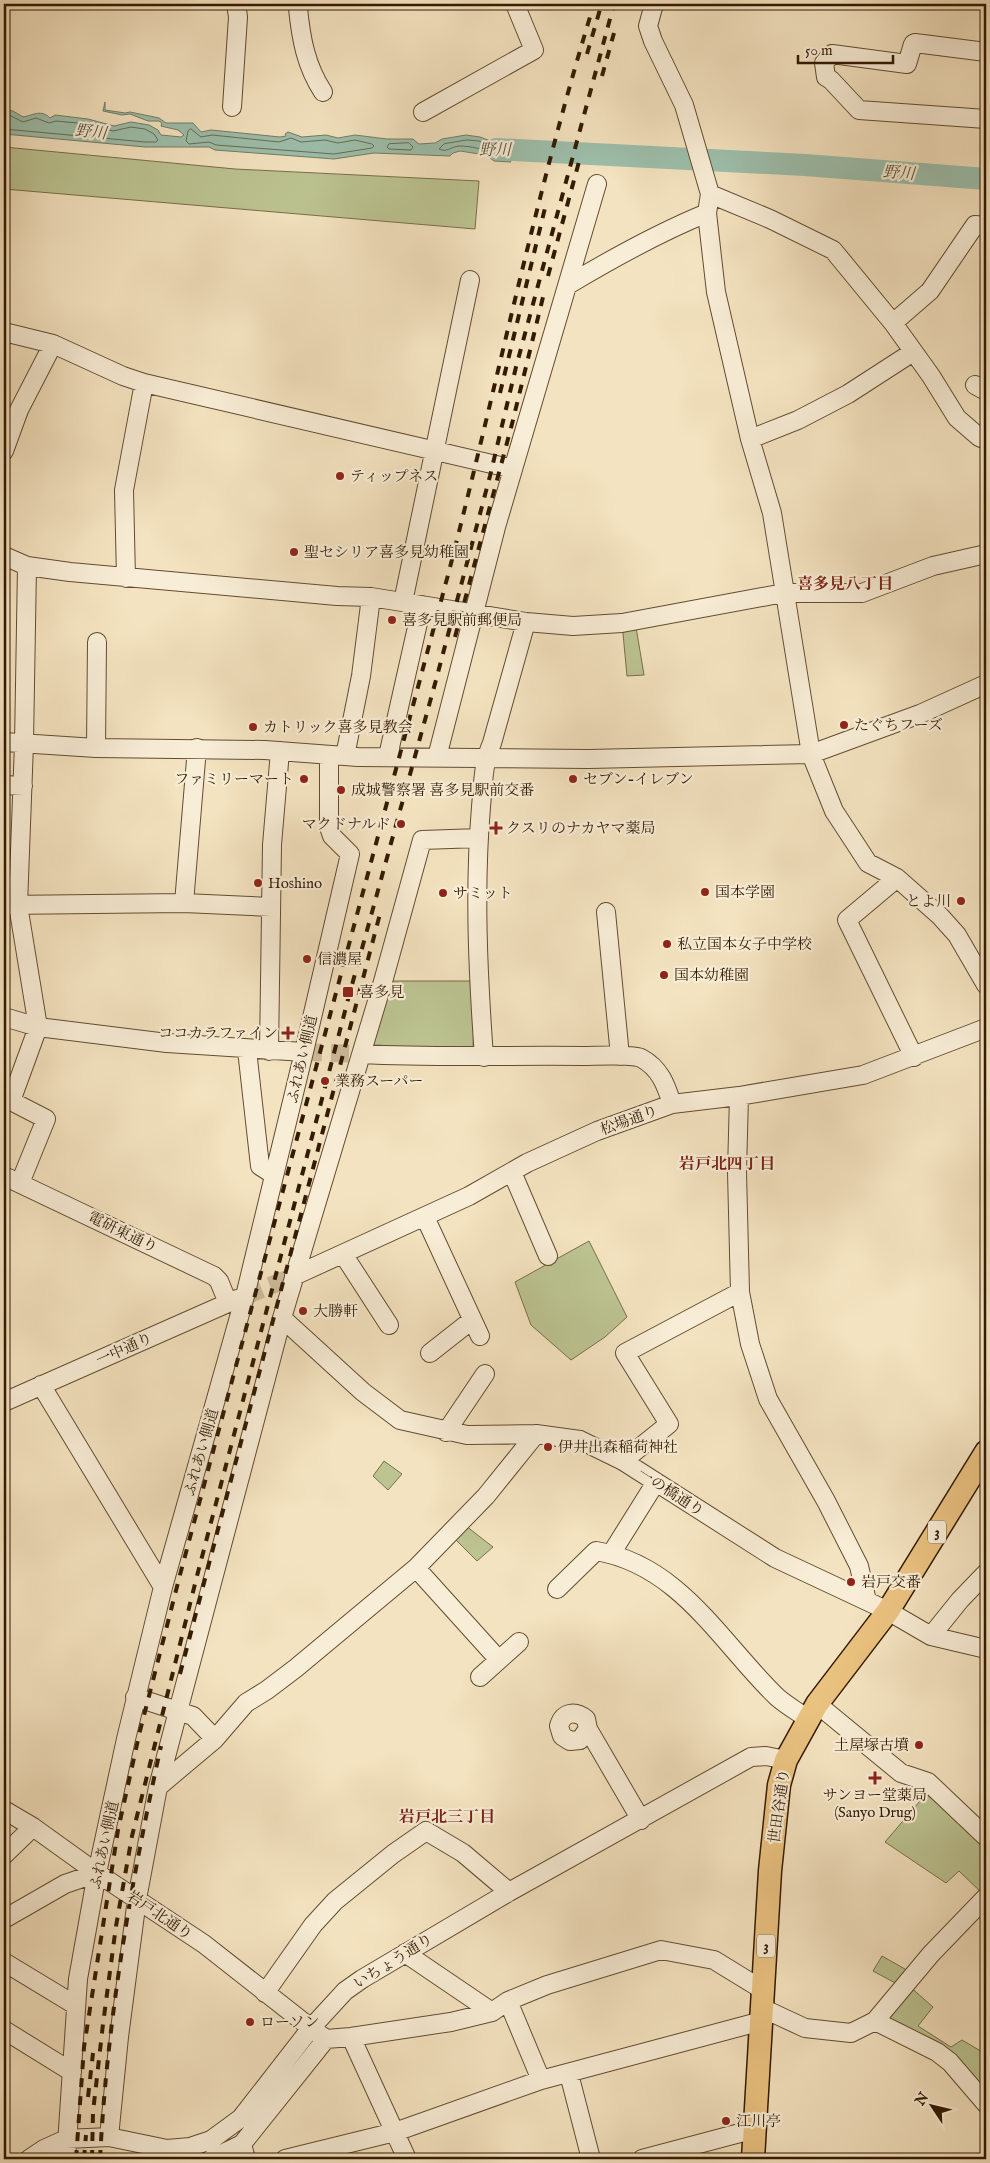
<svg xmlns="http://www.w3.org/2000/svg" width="990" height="2163" viewBox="0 0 990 2163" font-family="'IM FELL English','Noto Serif JP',serif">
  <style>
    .green { fill: #bcc492; stroke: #786f49 }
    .water { fill: #9dbfac; stroke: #737d67 }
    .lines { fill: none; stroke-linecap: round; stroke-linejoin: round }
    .shore { stroke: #686c56; stroke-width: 1 }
    .river { stroke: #9dbfac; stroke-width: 22 }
    .minor-tunnel { stroke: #cdbb9a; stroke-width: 18; stroke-dasharray: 18 9; stroke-linecap: butt }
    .minor-casing { stroke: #634c30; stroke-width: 20 }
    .major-casing { stroke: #331a00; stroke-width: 25 }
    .minor { stroke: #f8edd6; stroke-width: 18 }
    .major { stroke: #eac280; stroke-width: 22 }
    .rail { stroke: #331a00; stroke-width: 4; stroke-dasharray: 9 9; stroke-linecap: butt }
    .poi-dot { fill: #8f2418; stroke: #f8edd6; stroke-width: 2 }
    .labels { text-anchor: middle; stroke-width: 4.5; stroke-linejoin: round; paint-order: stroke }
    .shield { fill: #f8edd6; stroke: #6e5940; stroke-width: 1 }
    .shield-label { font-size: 14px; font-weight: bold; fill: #331a00 }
    .poi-label { font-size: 15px; fill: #331a00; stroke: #f8edd6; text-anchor: start }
    .street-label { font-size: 15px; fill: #331a00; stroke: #f8edd6 }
    .water-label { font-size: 16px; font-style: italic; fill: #58543c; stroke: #f8edd6 }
    .neighbourhood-label { font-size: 16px; font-weight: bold; fill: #7a1f14; stroke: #f8edd6 }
  </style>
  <rect width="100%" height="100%" fill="#f4e3c0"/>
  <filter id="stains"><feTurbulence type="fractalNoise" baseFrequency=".004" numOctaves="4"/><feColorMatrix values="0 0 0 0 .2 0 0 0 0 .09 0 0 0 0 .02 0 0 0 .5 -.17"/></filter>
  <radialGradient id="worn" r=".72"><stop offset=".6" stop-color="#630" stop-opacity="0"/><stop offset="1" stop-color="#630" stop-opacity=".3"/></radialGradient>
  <!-- green -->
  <path class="green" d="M4,147l231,22 244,12 -4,48 -471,-40z
    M635,621l9,54 -17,1 -5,-53z
    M392,981h83l-2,68 -103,-3z
    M589,1241l38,76 -22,20 -34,23 -40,-35 -16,-43z
    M384,1461l18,13 -14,16 -15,-14z
    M466,1526l27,21 -16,14 -23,-23z
    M926,1794l60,50 -1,52 -26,-25 -13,12 -61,-41z
    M882,1956l30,17 -13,12 -26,-14z
    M908,1985l25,22 -15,19 33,21 11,-7 17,10 7,7v38l-104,-76z"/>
  <!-- water -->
  <path class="water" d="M105,102v8l20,3 5,-1 29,6 7,5h27l8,9 10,-2 69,7 6,-1 -1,-2 3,-2 14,5 24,-2 12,3 17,-3 32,4h26l6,5 16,-1 7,-4 24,-4 14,2 21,8 27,-1 -4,10 -14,-3 -2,6 3,5 -17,-1 -8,-6 -26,-4 -7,2 -3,3 -76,-3 -40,6 -119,-9 -6,-3h-64l-141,-13v-24l9,1 10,6c11,-2 18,-8 27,1l5,-3 33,4 26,7 17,-4 18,3 9,5 3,5 20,2 3,-2 -6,-5 -17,-4 1,-3 -3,-2h-11l-18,-7 -8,1 -19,-4z"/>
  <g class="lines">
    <!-- shore -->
    <path class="shore" d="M4,115l7,1 12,6 13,-4 13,5 7,-2 32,3 25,7 18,-4 14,2 9,5 4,6 -2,2h-11l-141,-13
      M191,129l10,8 11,-2 67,7 12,-4 10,4 24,-2 13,3 17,-3 17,4 2,2 -2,2 -38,6 -118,-9 -7,-3 -20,2 -3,-3 2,-10z
      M467,140l12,1 21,9 1,4 -6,1c-9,-6 -25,-9 -36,-9 -9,1 -12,7 -20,3l5,-5z
      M409,143l4,4 -2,3 -22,-1 -2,-2 2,-3z"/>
    <!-- river -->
    <path class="river" d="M496,149l309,16 181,14"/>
    <!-- minor-tunnel -->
    <path class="minor-tunnel" d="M304,1052l58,2
      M245,1296l49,-20"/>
    <defs>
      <path id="minor" d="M300,4l-2,4c3,31 8,58 25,84
        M654,4l-6,22 5,15 31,64 26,89 -3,19 9,79 34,147 22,74 39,241 23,57 34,52 29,15 43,38 17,19 29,50
        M986,52l-71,-9 -2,1 -6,20 -75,-10 -8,9 2,14 5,3 28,30 127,9
        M232,107l6,-90 -2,-13
        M423,112l111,-62 -19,-46
        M710,194l60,25 63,31 60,73 38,53 26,42 22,19 7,3
        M568,285c45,-27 90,-52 139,-72
        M893,323l37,-32 45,-66 11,1
        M4,332l49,12 70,32 21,7 369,86
        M975,385l11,6
        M750,439l48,-19 50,-26 65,-42
        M4,451l15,-41 34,-66
        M4,556l23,10 43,6 267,24 34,1 155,25 47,4 49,-3 162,-30h78l71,-27 53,-12
        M126,578l-2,-88 20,-107
        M403,602l67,-322
        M4,742l92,6 169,2 93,7 231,2 222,-5 109,-40 66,-30
        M96,748l1,-106
        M345,756l16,-80 10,-79
        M388,756l34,-151
        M437,757l59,-230 101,-343
        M4,785l19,1
        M897,878l-50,42 67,137
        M184,903l13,-155
        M4,905l180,-2 87,4
        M606,912l14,144
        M4,1017l34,10 129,16 137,9
        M247,1050l13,116 14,9
        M269,1051l3,-206 8,-94
        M362,1054c74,4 147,1 222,2 12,0 47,-2 57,2 19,10 25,27 31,46
        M484,1057c-6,-83 -10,-167 -3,-250 2,-22 2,-44 11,-64l34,-121
        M739,1096l-2,76 3,120 10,52 18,55 58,102 33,65 8,35
        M512,1172l36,84
        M4,1176l210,100 5,5 9,22
        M20,1183l26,-64 -35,-18 27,-74 -20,-122 6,-161 3,-178
        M425,1217l55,119
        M343,1254l46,71
        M294,1276l175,-80 58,-33 70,-32 75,-27 67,-8 124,-21 123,-47
        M282,1318l81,74 37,28 67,15 69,-1 44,6 43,21 152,97 113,53 43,25 55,13
        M430,1353l42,-33
        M41,1385l122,202
        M4,1402l233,-103
        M446,1432l39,-58
        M623,1461l46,-37 -44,-71 115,-61
        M611,1554l45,-72
        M416,1568l83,92
        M557,1589l39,-38c84,14 125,92 181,146 9,8 21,15 31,22
        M931,1636l29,-36 26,-27
        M480,1677l39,-35
        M135,1697l58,19 22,23
        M817,1704l84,69 27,9 58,55
        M588,1729l-8,11 -10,1 -8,-5 -3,-10c4,-14 16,-16 27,-7l2,10 53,91
        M158,1787l57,-48 31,-36 21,-13 29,-22 120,-100 70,-72 50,-62
        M4,1810l29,17 64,46 107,71 107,84 15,11 25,-2 100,-15 41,-10 16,-11 39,-16 114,-35 53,10 49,30
        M4,1855l29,-28
        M4,1919l61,-35 32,-11
        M405,1953l87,59
        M4,1962l71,43
        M265,1993l48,-68 22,-24 58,-47 33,-23 37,22 46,39
        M508,2001l33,79
        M762,2008l43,20 46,5 24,-12 62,31 13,10 36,42
        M875,2021l56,-67 55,-57
        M4,2030l68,42
        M351,2037l56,122
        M569,2074l22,85
        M109,2137l10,-100 18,-138 21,-112 124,-469 102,-340 38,-138 57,-2
        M29,2159l15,-10 22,-10 43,-2 58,12 23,-2 21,-7 30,-22 70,-90 34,-37 17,-12 147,-87 242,-135 15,-1 20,4
        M66,2159l12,-180 19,-106 29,-134 37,-152 82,-291 59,-244 46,-198 -18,-18 -3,-9v-72
        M211,2159l31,-15
        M246,2159l-4,-15 84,-105
        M285,2159l110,-27 146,-52 221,-59
        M642,2159l113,-30"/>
      <path id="major" d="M753,2159l17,-288 9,-86 7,-25 31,-56 71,-93 98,-159"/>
    </defs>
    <!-- minor casing -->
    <use href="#minor" class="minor-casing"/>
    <!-- major casing -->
    <use href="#major" class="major-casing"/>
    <!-- minor -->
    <use href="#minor" class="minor"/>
    <!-- major -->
    <use href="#major" class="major"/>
    <!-- rail -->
    <path class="rail" d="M587,54l14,-48
      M602,76l12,-43
      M548,276l32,-118
      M500,393l45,-185
      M455,637l57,-213 32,-131
      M180,1674l201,-764
      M88,2097l5,-44
      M76,2159l8,-112 34,-217 22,-99 41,-160 267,-996c49,-190 88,-383 146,-571
      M84,2159l2,-24
      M92,2159l1,-47 10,-88 13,-98 16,-90 66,-264 152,-580 86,-312 54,-204 26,-109 98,-363
      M100,2159c7,-139 31,-277 61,-413"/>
  </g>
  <!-- markers -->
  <g class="poi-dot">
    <circle cx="340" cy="476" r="5"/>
    <circle cx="294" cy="552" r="5"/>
    <circle cx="392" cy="620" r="5"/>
    <circle cx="844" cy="725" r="5"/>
    <circle cx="253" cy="727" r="5"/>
    <circle cx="304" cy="779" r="5"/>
    <circle cx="573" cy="779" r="5"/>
    <circle cx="341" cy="790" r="5"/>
    <circle cx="401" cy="824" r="5"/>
    <path d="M493.5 820.5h5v5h5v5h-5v5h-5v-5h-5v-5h5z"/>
    <circle cx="258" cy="883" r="5"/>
    <circle cx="705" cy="892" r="5"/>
    <circle cx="443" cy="893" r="5"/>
    <circle cx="961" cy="901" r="5"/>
    <circle cx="667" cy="944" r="5"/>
    <circle cx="307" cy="959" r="5"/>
    <circle cx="664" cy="975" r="5"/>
    <rect x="342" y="986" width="12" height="12" rx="2.5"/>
    <path d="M285.5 1025.5h5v5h5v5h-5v5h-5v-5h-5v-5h5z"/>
    <circle cx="325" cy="1081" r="5"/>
    <circle cx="303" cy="1311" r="5"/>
    <circle cx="548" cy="1447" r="5"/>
    <circle cx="851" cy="1582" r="5"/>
    <circle cx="919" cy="1745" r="5"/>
    <path d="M872.5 1770.5h5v5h5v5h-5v5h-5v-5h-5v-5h5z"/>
    <circle cx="250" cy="2022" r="5"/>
    <circle cx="726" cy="2121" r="5"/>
  </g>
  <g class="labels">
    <!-- shield labels -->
    <g class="shield">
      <rect x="928" y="1520.5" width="18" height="23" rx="4"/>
      <rect x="757" y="1934.5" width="18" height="23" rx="4"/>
    </g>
    <g class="shield-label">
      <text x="937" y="1537">3</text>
      <text x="766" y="1951">3</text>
    </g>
    <!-- poi labels -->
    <g class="poi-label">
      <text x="350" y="481">ティップネス</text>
      <text x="304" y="557">聖セシリア喜多見幼稚園</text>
      <text x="402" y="625">喜多見駅前郵便局</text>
      <text x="854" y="730">たぐちフーズ</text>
      <text x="263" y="732">カトリック喜多見教会</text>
      <text x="294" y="784" text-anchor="end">ファミリーマート</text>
      <text x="583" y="784">セブン-イレブン</text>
      <text x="351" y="795">成城警察署 喜多見駅前交番</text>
      <text x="391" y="829" text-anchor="end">マクドナルド</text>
      <text x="506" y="833">クスリのナカヤマ薬局</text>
      <text x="268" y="888">Hoshino</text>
      <text x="715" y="897">国本学園</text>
      <text x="453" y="898">サミット</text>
      <text x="951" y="906" text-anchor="end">とよ川</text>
      <text x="677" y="949">私立国本女子中学校</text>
      <text x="317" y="964">信濃屋</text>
      <text x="674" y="980">国本幼稚園</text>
      <text x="359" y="997">喜多見</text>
      <text x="278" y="1038" text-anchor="end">ココカラファイン</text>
      <text x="335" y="1086">業務スーパー</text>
      <text x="313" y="1316">大勝軒</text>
      <text x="558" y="1452">伊井出森稲荷神社</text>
      <text x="861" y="1587">岩戸交番</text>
      <text x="909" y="1750" text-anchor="end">土屋塚古墳</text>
      <text x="875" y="1800" text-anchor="middle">サンヨー堂薬局<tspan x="875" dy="17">(Sanyo Drug)</tspan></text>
      <text x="260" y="2027">ローソン</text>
      <text x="736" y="2126">江川亭</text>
    </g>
    <!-- street labels -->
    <g class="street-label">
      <text transform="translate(302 1059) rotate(-77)" y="5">ふれあい側道</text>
      <text transform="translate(629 1120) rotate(-20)" y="5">松場通り</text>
      <text transform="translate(123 1232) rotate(26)" y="5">電研東通り</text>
      <text transform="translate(124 1349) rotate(-24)" y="5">一中通り</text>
      <text transform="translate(201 1452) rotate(-74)" y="5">ふれあい側道</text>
      <text transform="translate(671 1492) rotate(33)" y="5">一の橋通り</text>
      <text transform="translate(779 1806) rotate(-82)" y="5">世田谷通り</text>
      <text transform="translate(104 1845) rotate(-78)" y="5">ふれあい側道</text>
      <text transform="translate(160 1915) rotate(34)" y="5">岩戸北通り</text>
      <text transform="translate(393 1961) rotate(-32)" y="5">いちょう通り</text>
    </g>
    <!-- water labels -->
    <g class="water-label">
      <text transform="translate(91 131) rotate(6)" y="6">野川</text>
      <text x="495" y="155">野川</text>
      <text transform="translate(899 172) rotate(4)" y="6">野川</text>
    </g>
    <!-- neighbourhood labels -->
    <g class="neighbourhood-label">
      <text x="845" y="589">喜多見八丁目</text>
      <text x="727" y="1169">岩戸北四丁目</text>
      <text x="447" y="1822">岩戸北三丁目</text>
    </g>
  </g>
  <!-- margin -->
  <rect width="990" height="2163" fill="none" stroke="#f4e3c0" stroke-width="20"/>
  <rect x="5" y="5" width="980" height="2153" fill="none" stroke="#331a00" stroke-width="2.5"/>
  <rect x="10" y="10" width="970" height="2143" fill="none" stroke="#331a00"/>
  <!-- north arrow -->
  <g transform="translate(932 2106) rotate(305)" stroke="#f8edd6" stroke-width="4" paint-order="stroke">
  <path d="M0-4L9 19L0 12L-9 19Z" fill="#331a00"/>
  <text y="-8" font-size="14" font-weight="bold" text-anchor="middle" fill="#331a00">N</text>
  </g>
  <!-- scale -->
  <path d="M798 55v8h95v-8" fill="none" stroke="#331a00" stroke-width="2.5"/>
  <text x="805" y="55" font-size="15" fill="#331a00" stroke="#f8edd6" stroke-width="4" paint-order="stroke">50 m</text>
  <rect width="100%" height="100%" filter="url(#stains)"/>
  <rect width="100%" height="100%" fill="url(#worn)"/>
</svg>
